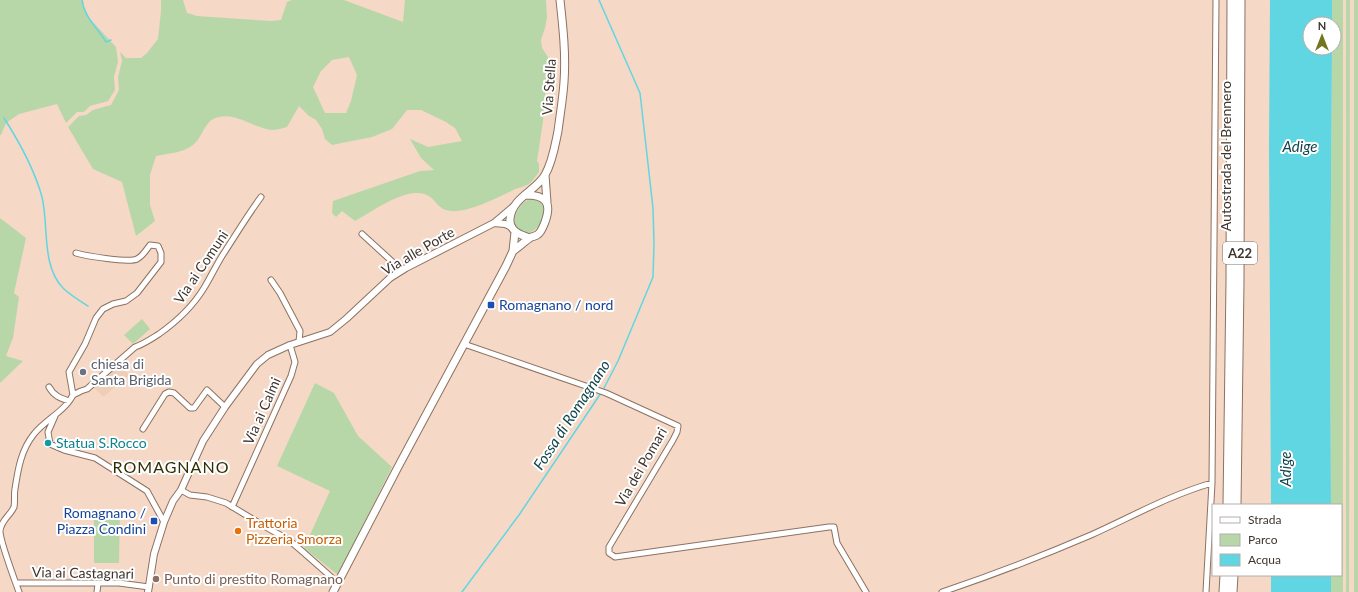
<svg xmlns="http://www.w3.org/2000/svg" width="1358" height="592" viewBox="0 0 1358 592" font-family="Lato,sans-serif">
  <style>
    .built { fill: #f0cdb6 }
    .green { fill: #b8d7a9; fill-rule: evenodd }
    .water { fill: #61d6e3 }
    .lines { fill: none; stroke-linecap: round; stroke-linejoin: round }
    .stream { stroke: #61d6e3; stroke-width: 1.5 }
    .minor-casing { stroke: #8c7262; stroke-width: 7 }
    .tertiary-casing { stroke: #8c7262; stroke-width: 8 }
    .secondary-casing { stroke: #8c7262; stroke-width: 9 }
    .motorway-casing { stroke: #8c7262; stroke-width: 11 }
    .minor { stroke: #fff; stroke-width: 5 }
    .tertiary { stroke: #fff; stroke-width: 6 }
    .secondary { stroke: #fff; stroke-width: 7 }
    .motorway { stroke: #fff; stroke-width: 9 }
    .transit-dot { fill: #1a4fb4; stroke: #fff; stroke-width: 1.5 }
    .worship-dot { fill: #6b7280; stroke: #fff; stroke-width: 1.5 }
    .culture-dot { fill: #0f9aa8; stroke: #fff; stroke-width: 1.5 }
    .food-dot { fill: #e8710a; stroke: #fff; stroke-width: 1.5 }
    .education-dot { fill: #8d6e63; stroke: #fff; stroke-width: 1.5 }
    .labels { text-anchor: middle; stroke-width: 4; stroke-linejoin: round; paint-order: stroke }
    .shield { fill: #fff; stroke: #79726d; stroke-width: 1 }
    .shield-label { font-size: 13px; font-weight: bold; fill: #40352e }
    .street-label { font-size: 14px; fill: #40352e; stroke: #fff }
    .transit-label { font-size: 14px; fill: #164399; stroke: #fff; text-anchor: start }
    .worship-label { font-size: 14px; fill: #5b616d; stroke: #fff; text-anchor: start }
    .culture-label { font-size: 14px; fill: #0d838f; stroke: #fff; text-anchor: start }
    .food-label { font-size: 14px; fill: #c56008; stroke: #fff; text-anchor: start }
    .education-label { font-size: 14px; fill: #785e54; stroke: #fff; text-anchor: start }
    .water-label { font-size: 15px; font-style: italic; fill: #0f454b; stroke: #fff }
    .quarter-label { font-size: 16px; letter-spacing: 1px; fill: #2e2f05; stroke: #fff }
  </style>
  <rect width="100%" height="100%" fill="#f5d8c6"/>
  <!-- built -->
  <path class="built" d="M119,364l10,11 -26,22 -10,-11z"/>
  <!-- green -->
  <path class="green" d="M0,0h83l1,7 6,12 26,28 2,15 -4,15 1,13 -7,11 -18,5 -6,6h-7l-11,11 -9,-19 -38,10 -13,9 -5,12h-1z
    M161,0h22l4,13 10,3 73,5 11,-1 6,-18 5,-2h52l59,22 2,-22h141l1,17 -2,11 -4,12 1,8 6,9 -5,64 -6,40 2,3v8c-3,4 -7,9 -10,12 -4,2 -10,4 -14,5 -16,8 -52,27 -69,21 -12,-4 -11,-16 -28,-17 -19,-1 -47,19 -63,28l-13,-10 -6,6 -4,-4 1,-12 87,-30 14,-1 -13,-12 -11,-19 18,8 34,-6 -7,-13 -9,-6 -25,-12h-14l-15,19 -20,8 -40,8 -7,-6 -3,-10 -6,-9 -7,-4 -10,-10 -12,21c-5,1 -10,3 -15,3 -19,-2 -34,-17 -53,-13 -13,2 -16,17 -22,24 -10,12 -27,12 -41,15l-6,19v30l5,16 -19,15 -14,-54 -29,-13 -25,-42 11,-11 7,-1 7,-5 18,-5 8,-15 -1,-13 4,-16 -2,-9 6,6h15l6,-5 11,-14 3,-28zM349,57l8,18 -6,26 -5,12h-21l-12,-26 8,-16 11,-11z
    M1332,0h11v592h-12v-17h10v-70h-10l-1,-169 2,-288h2v-24h-2z
    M1346,0h4l-1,592h-3z
    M1354,0h4v592h-4z
    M530,199c28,1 9,43 -10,32 -13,-8 -1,-29 10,-32z
    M0,218l26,20 -12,55 5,4 -6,41 -7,18 17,5 -23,22z
    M142,319l8,10 -17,15 -9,-9z
    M315,383l19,10 24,43 34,31 -54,108 -34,-27 26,-57 -53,-25z
    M94,513h26l-1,50h-25z"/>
  <!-- water -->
  <path class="water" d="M1270,0h62v24h-22v24h22l-2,288 1,169h-60l-2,-358z
    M1271,575h60v17h-60z"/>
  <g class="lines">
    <!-- stream -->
    <path class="stream" d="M82,0c2,17 15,27 24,42l5,-2
      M599,0l41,93 13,115 1,36 -1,33 -35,84 -15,29
      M4,118c16,25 30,50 38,79 7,29 -1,68 21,91 7,7 17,13 25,18
      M462,592l57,-77 82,-122"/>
    <defs>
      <path id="minor" d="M362,234l35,32 -2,9
        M76,253c10,3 53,10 61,6 6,-3 9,-9 13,-14l8,1 3,7v9l-24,31 -11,8 -13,3 -10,5 -7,9 -11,26 -16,28 4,23 8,-4 6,-2 48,-42c9,-3 16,-8 24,-13 17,-12 34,-28 45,-46 6,-10 12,-22 18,-32 13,-20 25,-40 39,-59
        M271,280l9,13 20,38 -1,11
        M464,344l142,49 72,33 -1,6 -4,8 -64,107v6l6,4 214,-30h5l3,16 29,49
        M49,387c5,9 11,11 20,14
        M55,416l-7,16 2,12 14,6 31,8 52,33 17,31
        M143,429l22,-35 4,-2 5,1 16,15h4l13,-18 18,17
        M181,490l9,5 17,2 19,6 38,23 25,14 14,12 35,31
        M232,507l59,-131 4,-14 -5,-17
        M16,583h103l30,4
        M19,592c-4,-11 -19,-51 -19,-61 1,-11 10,-15 14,-24 1,-5 0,-13 1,-18 3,-20 6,-39 19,-55 12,-15 32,-23 40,-41
        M97,592l1,-8
        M942,592c51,-17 100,-36 149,-57 40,-18 79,-40 121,-52
        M1206,592l6,-109 4,-483"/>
      <path id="tertiary" d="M494,223l11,1 7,3
        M148,592l6,-38 10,-32 9,-21 8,-11 22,-49 22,-34 32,-43 11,-9 22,-10 40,-13 16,-13 44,-41 16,-10 88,-45 20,-17"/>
      <path id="secondary" d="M545,175l2,27
        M530,238c-10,-3 -21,-7 -20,-19 2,-22 26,-28 35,-44 8,-14 10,-30 13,-44 2,-16 5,-33 6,-49 2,-27 -1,-55 -4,-82
        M513,251c6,-4 12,-10 18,-14 1,0 4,-1 6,-2 4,-2 6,-8 8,-13 7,-19 1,-27 -19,-27
        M333,592l65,-125 108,-201 7,-15 2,-19"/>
      <path id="motorway" d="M1228,505l3,-224 1,-281
        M1236,505l3,-224 1,-281
        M1224,592l1,-17
        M1232,592l1,-17"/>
    </defs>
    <!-- minor casing -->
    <use href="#minor" class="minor-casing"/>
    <!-- tertiary casing -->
    <use href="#tertiary" class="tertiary-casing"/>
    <!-- secondary casing -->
    <use href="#secondary" class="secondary-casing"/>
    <!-- motorway casing -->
    <use href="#motorway" class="motorway-casing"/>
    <!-- minor -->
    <use href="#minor" class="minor"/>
    <!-- tertiary -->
    <use href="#tertiary" class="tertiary"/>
    <!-- secondary -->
    <use href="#secondary" class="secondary"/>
    <!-- motorway -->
    <use href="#motorway" class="motorway"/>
  </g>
  <!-- markers -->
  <g class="transit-dot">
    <rect x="487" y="301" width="8" height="8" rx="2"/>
    <rect x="150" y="517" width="8" height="8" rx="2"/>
  </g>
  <circle class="worship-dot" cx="83" cy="372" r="4"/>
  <circle class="culture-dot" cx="48" cy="443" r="4"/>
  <circle class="food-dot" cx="238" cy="531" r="4"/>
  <circle class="education-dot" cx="156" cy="579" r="4"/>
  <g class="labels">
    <!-- shield labels -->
    <rect class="shield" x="1223" y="242" width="34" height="22" rx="3"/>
    <g class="shield-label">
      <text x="1240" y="258">A22</text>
    </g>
    <!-- street labels -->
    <g class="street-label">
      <text transform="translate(549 87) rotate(-86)" y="5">Via Stella</text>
      <text transform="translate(1226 156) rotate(-90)" y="5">Autostrada del Brennero</text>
      <text transform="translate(418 251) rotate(-30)" y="5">Via alle Porte</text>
      <text transform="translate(201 267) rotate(-56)" y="5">Via ai Comuni</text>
      <text transform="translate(262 411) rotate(-66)" y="5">Via ai Calmi</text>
      <text transform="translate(641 467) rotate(-60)" y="5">Via dei Pomari</text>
      <text transform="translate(83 573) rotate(1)" y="5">Via ai Castagnari</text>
    </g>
    <!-- transit labels -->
    <g class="transit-label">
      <text x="499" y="310">Romagnano / nord</text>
      <text x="146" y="518" text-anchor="end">Romagnano /<tspan x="146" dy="16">Piazza Condini</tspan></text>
    </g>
    <!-- worship labels -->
    <g class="worship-label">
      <text x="91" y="369">chiesa di<tspan x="91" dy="16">Santa Brigida</tspan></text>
    </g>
    <!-- culture labels -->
    <g class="culture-label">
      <text x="56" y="448">Statua S.Rocco</text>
    </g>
    <!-- food labels -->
    <g class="food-label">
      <text x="246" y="528">Trattoria<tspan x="246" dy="16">Pizzeria Smorza</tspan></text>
    </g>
    <!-- education labels -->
    <g class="education-label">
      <text x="164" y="584">Punto di prestito Romagnano</text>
    </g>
    <!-- water labels -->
    <g class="water-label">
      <text x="1300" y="152">Adige</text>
      <text transform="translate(572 415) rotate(-57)" y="5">Fossa di Romagnano</text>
      <text transform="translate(1286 469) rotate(-90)" y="5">Adige</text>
    </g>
    <!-- quarter labels -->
    <g class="quarter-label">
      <text x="171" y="473">ROMAGNANO</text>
    </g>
  </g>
  <!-- legend -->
  <rect x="1212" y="504" width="130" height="72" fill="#ffffff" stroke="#b3aeab"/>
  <rect x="1220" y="517" width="20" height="6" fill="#ffffff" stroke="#b3aeab"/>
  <text x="1248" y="524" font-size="12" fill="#40352e">Strada</text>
  <rect x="1220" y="534" width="20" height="12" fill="#b8d7a9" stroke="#b3aeab"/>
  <text x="1248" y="544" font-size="12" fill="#40352e">Parco</text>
  <rect x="1220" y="554" width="20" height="12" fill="#61d6e3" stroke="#b3aeab"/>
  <text x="1248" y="564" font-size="12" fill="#40352e">Acqua</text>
  <!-- north arrow -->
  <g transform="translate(1322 36)"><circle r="19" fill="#ffffff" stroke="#b3aeab"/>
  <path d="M0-3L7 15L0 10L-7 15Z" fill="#73761e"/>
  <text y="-6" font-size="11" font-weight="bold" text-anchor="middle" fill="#40352e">N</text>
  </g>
</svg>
